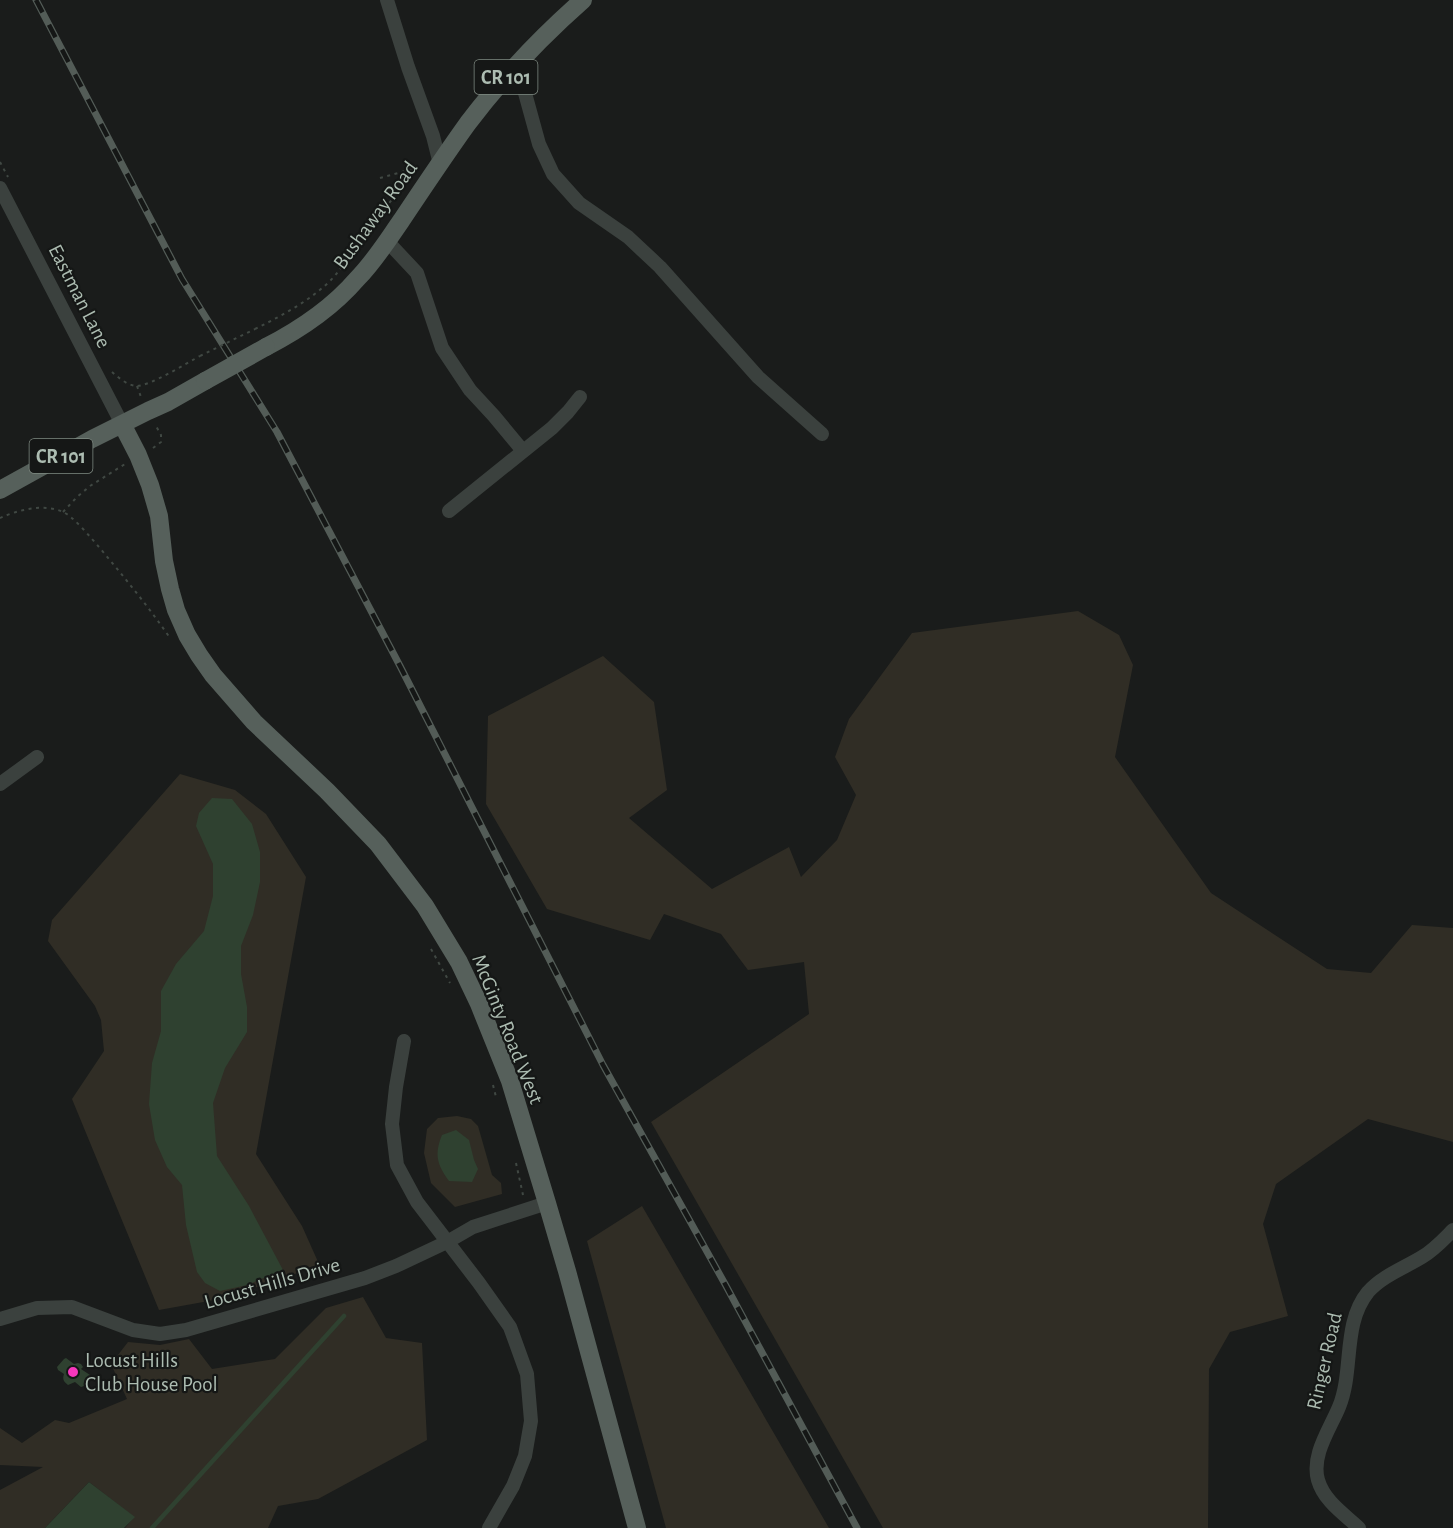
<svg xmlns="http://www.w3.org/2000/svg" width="1453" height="1528" viewBox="0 0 1453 1528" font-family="'Alegreya Sans',sans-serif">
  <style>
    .green { fill: #302d25 }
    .water { fill: #2f4130 }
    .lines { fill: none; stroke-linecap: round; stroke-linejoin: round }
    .stream { stroke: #2f4130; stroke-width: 4.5 }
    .path { stroke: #404843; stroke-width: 2; stroke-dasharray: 3 4.5; stroke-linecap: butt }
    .minor { stroke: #3b413e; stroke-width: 14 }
    .major { stroke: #56605b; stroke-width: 18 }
    .rail-casing { stroke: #535c57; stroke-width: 7 }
    .rail { stroke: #151716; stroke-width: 4.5; stroke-dasharray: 14; stroke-linecap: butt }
    .path-bridge { stroke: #404843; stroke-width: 2; stroke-dasharray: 3 4.5; stroke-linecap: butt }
    .major-bridge { stroke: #56605b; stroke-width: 18 }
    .poi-dot { fill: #f737bc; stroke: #151716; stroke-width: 2 }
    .labels { text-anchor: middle; stroke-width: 4.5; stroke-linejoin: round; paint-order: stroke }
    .shield { fill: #151716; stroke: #7f8a82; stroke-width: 1.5 }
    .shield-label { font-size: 20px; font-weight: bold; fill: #acbcb1 }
    .street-label { font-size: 21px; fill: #acbcb1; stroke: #151716 }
    .poi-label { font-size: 21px; fill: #acbcb1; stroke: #151716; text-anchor: start }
  </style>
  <rect width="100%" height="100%" fill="#1a1c1b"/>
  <!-- green -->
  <path class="green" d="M1078,611l41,24 14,30 -18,92 96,136 116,76 44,4 41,-48 41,3v214l-85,-23 -92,65 -13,40 25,92 -58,16 -21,37 -1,159h-325l-232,-406 158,-108 -5,-52 -56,8 -27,-36 -57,-20 -14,26 -103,-31 -61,-105 2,-88 115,-60 51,46 13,88 -38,28 83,71 77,-42 12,30 36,-37 19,-45 -21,-38 14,-38 63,-86z
    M180,774l55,16 31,24 40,63 -50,277 46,72 17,38 -34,14 -65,21 -61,11 -87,-211 32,-48 -3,-31 -6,-14 -47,-65 4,-21z
    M457,1116l14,3 7,7 14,49 9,8 1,11 -47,13 -24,-24 -7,-30 3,-24 11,-11z
    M642,1206l187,322h-163l-79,-287z
    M363,1297l23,41 36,5 5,97 -109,59 -40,7 -10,22h-143l9,-11 -45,-35 -44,46h-45v-38l43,-23 -43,-2v-37l22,15 33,-23 14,3 58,-24 -16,-35 17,-22 32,3 29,-6 23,30 63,-10 51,-51z"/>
  <!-- water -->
  <path class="water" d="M212,798l20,1 20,25 8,28v30l-7,33 -12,31v28l6,33v25l-22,36 -12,35 4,53 32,50 34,64 -36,15 -27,6 -15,-8 -8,-11 -11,-47 -4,-40 -15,-18 -12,-27 -6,-36 3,-41 9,-32v-40l15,-27 28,-33 9,-35v-32l-17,-38 3,-13z
    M456,1130l13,10 5,20 4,9 -6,13 -23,-1c-12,-17 -15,-26 -7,-46z
    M66,1358l8,6 4,-1 3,1 2,3 -2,2 9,6v3l-6,8 -3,1 -6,-5 -7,3c-4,-3 -6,-5 -4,-11l-6,-4 -1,-3 7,-8z
    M89,1482l46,35 -11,11h-79z"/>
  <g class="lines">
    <!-- stream -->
    <path class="stream" d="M152,1528l192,-212"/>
    <!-- path -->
    <path class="path" d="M0,162l8,15
      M380,178l36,-10v1
      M255,329c26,-13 53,-27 75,-48 12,-12 20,-28 30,-41 15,-20 31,-39 47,-59
      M112,372c7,6 15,13 24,14 12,1 51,-23 64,-30
      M137,386l4,11
      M153,448l8,-6v-7l-5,-9
      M63,512l14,-15 13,-11 35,-22
      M0,518c18,-8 44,-15 63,-6 10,4 28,26 36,35 25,30 49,59 71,91
      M431,949l19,34
      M493,1085l3,12
      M516,1163l7,32"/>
    <!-- minor -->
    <path class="minor" d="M387,0l21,67 25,69 7,28
      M517,64l22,80 14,30 26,29 49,34 32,30 98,110 64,57
      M0,188l122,236
      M387,241l30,32 25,75 28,42 24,26 29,35
      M449,511l103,-83 16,-16 12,-15
      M0,784l37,-27
      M404,1041l-8,46 -4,37 5,41 20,37 62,81 31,44 17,47 4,47 -6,35 -12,30 -24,42
      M0,1319l37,-11 35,-1 61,23 27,4 26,-4 179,-52 31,-12 51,-24 26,-15 74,-24
      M1359,1528c-15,-14 -35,-27 -41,-48 -7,-25 12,-51 21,-73 15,-36 3,-83 29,-115 14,-16 36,-24 54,-35 12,-7 21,-17 31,-27"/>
    <!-- major -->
    <path class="major" d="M266,347c33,-17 67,-40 91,-68 17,-17 30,-38 44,-58 22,-33 44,-66 67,-98 34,-45 73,-86 115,-123
      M122,424l16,31 12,30 9,31 5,45 6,28 6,21 11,25 12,20 14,20 41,47 73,69 51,53 47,62 34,56 20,42 31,77 37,122 20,68 70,257
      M0,490l92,-51 56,-28 20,-9 37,-21"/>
    <defs>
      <path id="rail" d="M36,0l146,279 95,153 123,234 203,399 122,219 132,244"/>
    </defs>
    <!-- rail casing -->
    <use href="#rail" class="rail-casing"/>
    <!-- rail -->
    <use href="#rail" class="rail"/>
    <!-- path-bridge -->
    <path class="path-bridge" d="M200,356l55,-27"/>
    <!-- major-bridge -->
    <path class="major-bridge" d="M205,381l61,-34"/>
  </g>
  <!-- markers -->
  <circle class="poi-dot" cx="73" cy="1372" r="6"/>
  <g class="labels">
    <!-- shield labels -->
    <g class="shield">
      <rect x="474.5" y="60" width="63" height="34" rx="4.5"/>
      <rect x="29.5" y="439" width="63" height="34" rx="4.5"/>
    </g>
    <g class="shield-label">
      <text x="506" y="84">CR 101</text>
      <text x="61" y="463">CR 101</text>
    </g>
    <!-- street labels -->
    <g class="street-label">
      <text transform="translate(375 215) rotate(-54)" y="7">Bushaway Road</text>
      <text transform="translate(80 296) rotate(63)" y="7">Eastman Lane</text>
      <text transform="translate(508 1029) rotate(68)" y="7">McGinty Road West</text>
      <text transform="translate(272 1283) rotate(-16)" y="7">Locust Hills Drive</text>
      <text transform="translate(1324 1361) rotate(-77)" y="7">Ringer Road</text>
    </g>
    <!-- poi labels -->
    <g class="poi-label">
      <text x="85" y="1367">Locust Hills<tspan x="85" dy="24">Club House Pool</tspan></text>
    </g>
  </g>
</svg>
